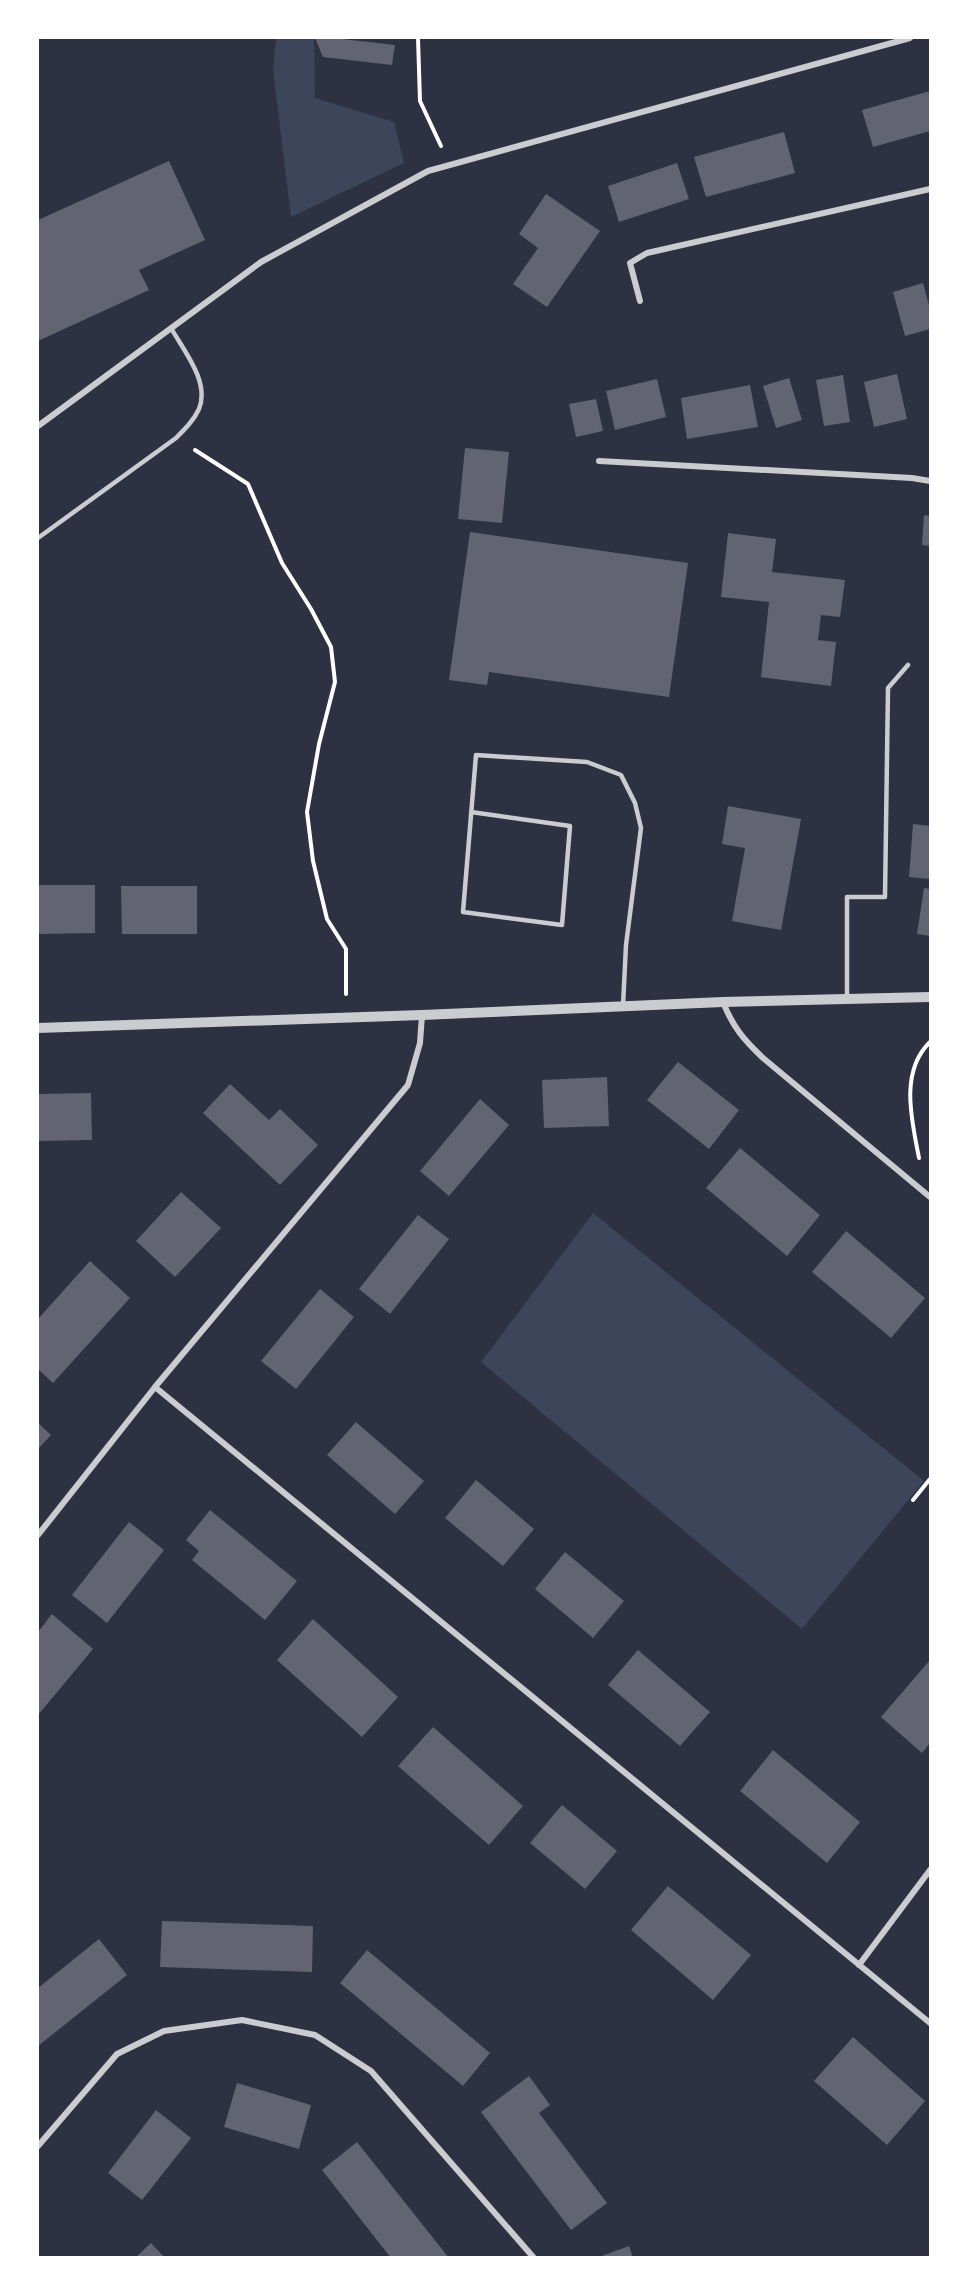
<svg xmlns="http://www.w3.org/2000/svg" width="968" height="2295" viewBox="0 0 968 2295" font-family="'Fira Sans Condensed',sans-serif">
  <style>
    .green { fill: #3c4559 }
    .building { fill: #626471 }
    .lines { fill: none; stroke-linecap: round; stroke-linejoin: round }
    .path { stroke: #fff; stroke-width: 4 }
    .service { stroke: #caccd0; stroke-width: 4.5 }
    .minor { stroke: #caccd0; stroke-width: 6 }
    .tertiary { stroke: #caccd0; stroke-width: 10 }
  </style>
  <rect width="100%" height="100%" fill="#2d3142"/>
  <!-- green -->
  <path class="green" d="M276,38h38l1,60 79,24 10,41 -113,54 -18,-147z
    M593,1213l331,268 -122,148 -321,-267z"/>
  <!-- building -->
  <path class="building" d="M315,38h19l61,7 -3,20 -69,-8z
    M930,91v40l-57,16 -11,-37z
    M784,132l11,41 -89,24 -12,-40z
    M169,161l36,79 -66,30 10,20 -111,51v-121z
    M677,163l12,36 -70,23 -11,-36z
    M546,194l54,37 -53,76 -34,-23 25,-36 -19,-14z
    M923,283l7,26v20l-25,7 -12,-44z
    M897,374l10,45 -33,8 -10,-45z
    M843,375l7,47 -26,4 -8,-46z
    M789,378l13,42 -26,8 -13,-42z
    M657,379l9,38 -51,13 -9,-39z
    M750,385l8,42 -71,12 -6,-41z
    M596,399l7,32 -27,6 -7,-33z
    M465,448l44,4 -7,71 -44,-4z
    M924,515l6,1v30l-8,-1z
    M470,532l218,31 -19,134 -180,-25 -2,13 -38,-5z
    M728,533l48,6 -4,33 73,8 -5,37 -19,-2 -3,25 18,2 -5,44 -70,-9 8,-75 -48,-5z
    M728,806l73,13 -20,111 -49,-9 13,-73 -23,-4z
    M913,824l17,2v53l-21,-2z
    M38,885h57v48l-57,1z
    M121,886h76v48h-75z
    M924,888l6,1v47l-13,-2z
    M678,1062l61,48 -30,39 -62,-49z
    M607,1077l2,49 -65,2 -2,-48z
    M230,1084l39,36 11,-11 38,36 -38,40 -77,-72z
    M91,1093l1,47 -54,1v-47z
    M480,1099l29,26 -60,71 -29,-25z
    M740,1148l80,67 -33,41 -81,-68z
    M181,1192l40,36 -46,49 -39,-36z
    M418,1215l31,24 -59,75 -31,-25z
    M846,1231l79,67 -34,40 -79,-66z
    M90,1261l40,37 -77,85 -15,-14v-50z
    M320,1289l34,28 -58,72 -35,-28z
    M356,1422l68,59 -29,33 -68,-59z
    M38,1423l13,12 -13,14z
    M476,1480l58,49 -31,37 -58,-48z
    M210,1510l87,71 -32,39 -73,-60 7,-9 -13,-11z
    M129,1522l35,28 -57,73 -35,-28z
    M565,1552l59,49 -31,37 -58,-49z
    M52,1614l41,35 -55,66v-83z
    M313,1619l85,78 -36,40 -85,-77z
    M638,1650l72,62 -30,34 -72,-61z
    M930,1660v83l-8,10 -41,-36z
    M433,1727l90,79 -34,39 -91,-79z
    M773,1750l87,72 -33,41 -87,-72z
    M562,1805l55,46 -32,38 -55,-46z
    M668,1886l83,69 -38,45 -82,-70z
    M162,1921l151,5 -1,46 -152,-5z
    M99,1939l28,36 -89,71v-58z
    M367,1950l123,103 -27,33 -123,-103z
    M853,2037l72,64 -38,44 -73,-64z
    M529,2076l21,29 -11,8 68,90 -36,27 -90,-118z
    M237,2083l74,22 -12,44 -75,-22z
    M156,2110l35,28 -49,62 -34,-27z
    M357,2142l92,116h-58l-69,-88z
    M151,2243l14,15h-30z
    M629,2246l4,12h-34v-1z"/>
  <g class="lines">
    <!-- path -->
    <path class="path" d="M418,38l2,63 21,45
      M195,450l53,34 34,79 29,46 20,38 4,35 -16,62 -12,68 6,49 14,58 19,30v45
      M919,1158c-7,-37 -20,-86 11,-116
      M913,1500l17,-21"/>
    <!-- service -->
    <path class="service" d="M38,538l138,-100c9,-9 18,-18 23,-29 11,-27 -15,-58 -28,-81
      M471,812l99,14 -8,99 -99,-13 13,-157 111,7 34,13 14,28 6,25 -15,117 -3,61
      M847,998v-101h38l3,-209 20,-23"/>
    <!-- minor -->
    <path class="minor" d="M640,301l-10,-38 17,-10 283,-64
      M38,426l223,-164 167,-91 482,-133
      M599,461l313,17 18,3
      M723,1002c10,25 20,37 40,56l167,139
      M155,1387l775,636
      M38,1535l117,-148 253,-302 12,-42 2,-28
      M859,1965l71,-95
      M38,2146l79,-92 47,-23 78,-11 73,15 56,36 163,187"/>
    <!-- tertiary -->
    <path class="tertiary" d="M38,1028l384,-13 301,-13 207,-5"/>
  </g>
  <!-- border -->
  <rect width="968" height="2295" fill="none" stroke="#ffffff" stroke-width="78"/>
</svg>
